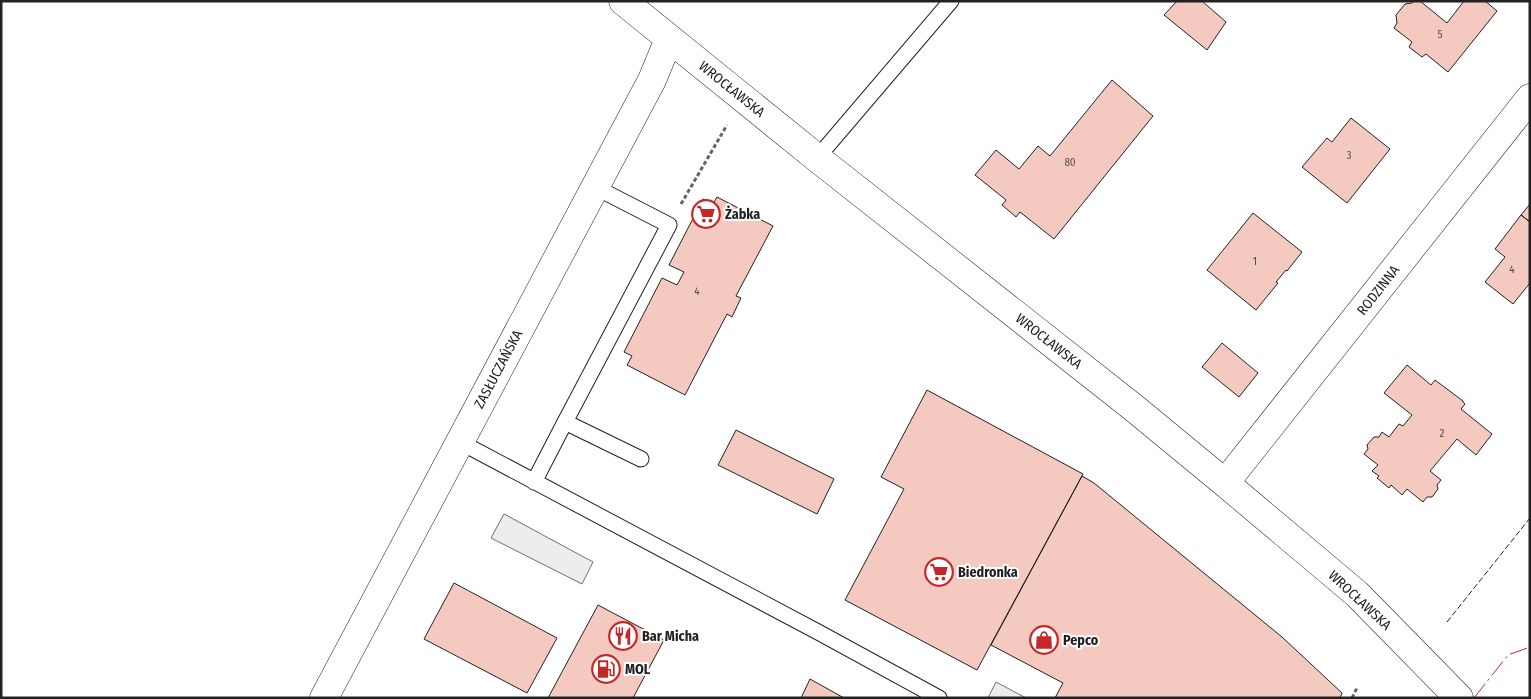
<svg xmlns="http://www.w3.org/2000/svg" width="1531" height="699" viewBox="0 0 1531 699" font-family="'Fira Sans Condensed',sans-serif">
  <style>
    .parking { fill: #ededed; stroke: #6f6f6f }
    .building { fill: #f3c9c0; stroke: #222 }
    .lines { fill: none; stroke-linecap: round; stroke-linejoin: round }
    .lane-casing { stroke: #222; stroke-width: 17 }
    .street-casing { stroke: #222; stroke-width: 29 }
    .path { stroke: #646464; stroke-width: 3; stroke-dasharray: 4 2.5; stroke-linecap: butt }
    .lane { stroke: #fff; stroke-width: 15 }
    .street { stroke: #fff; stroke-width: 28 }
    .fence { stroke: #222; stroke-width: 1; stroke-dasharray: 6 2.5; stroke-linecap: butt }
    .power { stroke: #c62828; stroke-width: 1; stroke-dasharray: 18 4 2.5 4; stroke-linecap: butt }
    .labels { text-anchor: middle; stroke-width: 4; stroke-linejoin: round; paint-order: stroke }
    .number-label { font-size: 11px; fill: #564c4a }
    .street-label { font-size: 14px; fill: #222; stroke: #fff }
    .poi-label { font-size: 14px; font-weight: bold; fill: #222; stroke: #fff; text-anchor: start }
  </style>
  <rect width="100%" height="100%" fill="#fff"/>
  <!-- parking -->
  <path class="parking" d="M504,514l89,48 -11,22 -91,-46z
    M996,682l30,16h-38z"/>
  <!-- building -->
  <path class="building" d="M1177,1h25l24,21 -19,28 -43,-35z
    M1414,1h6l27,22 17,-22h21l12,10 -49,61 -22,-18 -4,3 -13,-10 3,-5 -18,-14 3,-5 -1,-8 9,-11 7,-1z
    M1112,80l41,36 -99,123 -34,-27 -4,5 -14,-12 4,-5 -31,-25 21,-25 23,19 19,-23 12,10z
    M1351,118l39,31 -43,54 -45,-36 25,-29 5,4z
    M717,197l56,29 -37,70 5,2 -9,19 -5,-3 -42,81 -58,-30 5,-9 -8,-4 38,-74 15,7 7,-13 -15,-7 34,-66 10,5z
    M1530,204v18l-9,-7z
    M1253,213l49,39 -15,19 -1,-1 -10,12 2,1 -22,27 -49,-40z
    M1521,215l9,7v61l-17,21 -28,-22 20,-25 -10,-8z
    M1222,343l36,30 -19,24 -37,-30z
    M1407,365l24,20 4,-5 28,21v1l2,2 -4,5 31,25 -16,21 -19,-16 -27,32 11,9 -4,5 1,4 -6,8h-5l-4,5 -16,-13 -5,6 -11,-10 -2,3 -12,-10 2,-2 -7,-5 6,-6 -14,-11 4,-5 -1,-4 7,-8h5l3,-5 7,5 10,-13 4,2 9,-11 -28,-22z
    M927,390l156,84 -106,196 -132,-70 59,-111 -23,-12z
    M736,430l98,49 -17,35 -99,-49z
    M1082,476l12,7 188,154 60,56 -2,5h-285l8,-15 -72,-38z
    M454,583l103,55 -30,55 -103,-54z
    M598,605l66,35 -31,58h-85z
    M810,679l34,19h-43z"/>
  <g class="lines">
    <defs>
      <path id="lane" d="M817,158l134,-157
        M595,187l74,38 -104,197 76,37
        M460,442l358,190 121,66
        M534,482l31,-60"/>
      <path id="street" d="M623,1l194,157 317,250 91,75 132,111 102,104
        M1225,483l305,-385
        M324,698l328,-618 17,-41"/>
    </defs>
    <!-- lane casing -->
    <use href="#lane" class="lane-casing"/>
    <!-- street casing -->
    <use href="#street" class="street-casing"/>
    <!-- path -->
    <path class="path" d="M681,204l46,-79
      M1352,698l5,-10"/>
    <!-- lane -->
    <use href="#lane" class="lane"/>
    <!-- street -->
    <use href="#street" class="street"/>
    <!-- fence -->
    <path class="fence" d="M1447,622l83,-104"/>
    <!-- power -->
    <path class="power" d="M1474,698l34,-43 22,-8"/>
  </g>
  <!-- icons -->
  <defs>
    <symbol id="supermarket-ring" viewBox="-11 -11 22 22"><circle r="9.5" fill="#fff" stroke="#c62828" stroke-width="1.5"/><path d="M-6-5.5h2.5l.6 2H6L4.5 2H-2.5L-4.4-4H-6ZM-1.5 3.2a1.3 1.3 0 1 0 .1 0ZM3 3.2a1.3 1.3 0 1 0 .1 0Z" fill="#c62828"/></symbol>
    <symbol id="restaurant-ring" viewBox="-11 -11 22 22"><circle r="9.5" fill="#fff" stroke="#c62828" stroke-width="1.5"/><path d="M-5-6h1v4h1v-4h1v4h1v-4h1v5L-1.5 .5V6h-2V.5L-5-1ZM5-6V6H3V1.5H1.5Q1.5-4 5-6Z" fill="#c62828"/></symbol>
    <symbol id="shop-ring" viewBox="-11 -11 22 22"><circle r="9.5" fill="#fff" stroke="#c62828" stroke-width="1.5"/><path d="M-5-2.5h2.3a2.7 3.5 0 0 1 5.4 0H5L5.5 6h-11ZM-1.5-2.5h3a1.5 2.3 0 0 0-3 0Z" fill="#c62828"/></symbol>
    <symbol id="fuel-ring" viewBox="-11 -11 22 22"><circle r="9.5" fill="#fff" stroke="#c62828" stroke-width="1.5"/><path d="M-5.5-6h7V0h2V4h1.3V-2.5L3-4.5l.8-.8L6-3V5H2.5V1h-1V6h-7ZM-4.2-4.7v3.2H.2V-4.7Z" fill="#c62828"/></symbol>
  </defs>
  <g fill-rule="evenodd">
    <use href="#supermarket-ring" x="690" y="198" width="32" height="32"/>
    <use href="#supermarket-ring" x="923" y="556" width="32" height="32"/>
    <use href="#restaurant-ring" x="607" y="620" width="32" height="32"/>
    <use href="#shop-ring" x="1028" y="624" width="32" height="32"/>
    <use href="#fuel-ring" x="590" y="653" width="32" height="32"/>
  </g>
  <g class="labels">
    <!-- number labels -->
    <g class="number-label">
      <text x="1440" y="38">5</text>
      <text x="1349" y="159">3</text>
      <text x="1070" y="166">80</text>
      <text x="1255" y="265">1</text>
      <text x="1512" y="273">4</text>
      <text x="697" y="295">4</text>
      <text x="1442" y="437">2</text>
    </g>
    <!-- street labels -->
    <g class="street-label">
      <text transform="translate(732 89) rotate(39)" y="5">WROCŁAWSKA</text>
      <text transform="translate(1378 290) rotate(-52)" y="5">RODZINNA</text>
      <text transform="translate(1049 341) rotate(38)" y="5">WROCŁAWSKA</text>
      <text transform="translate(498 369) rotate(-62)" y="5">ZASŁUCZAŃSKA</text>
      <text transform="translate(1360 600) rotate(43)" y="5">WROCŁAWSKA</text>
    </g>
    <!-- poi labels -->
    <g class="poi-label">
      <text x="725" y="219">Żabka</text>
      <text x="958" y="577">Biedronka</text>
      <text x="642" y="641">Bar Micha</text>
      <text x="1063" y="645">Pepco</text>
      <text x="625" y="674">MOL</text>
    </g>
  </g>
  <!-- border -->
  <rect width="1531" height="699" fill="none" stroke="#222222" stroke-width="5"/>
</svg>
